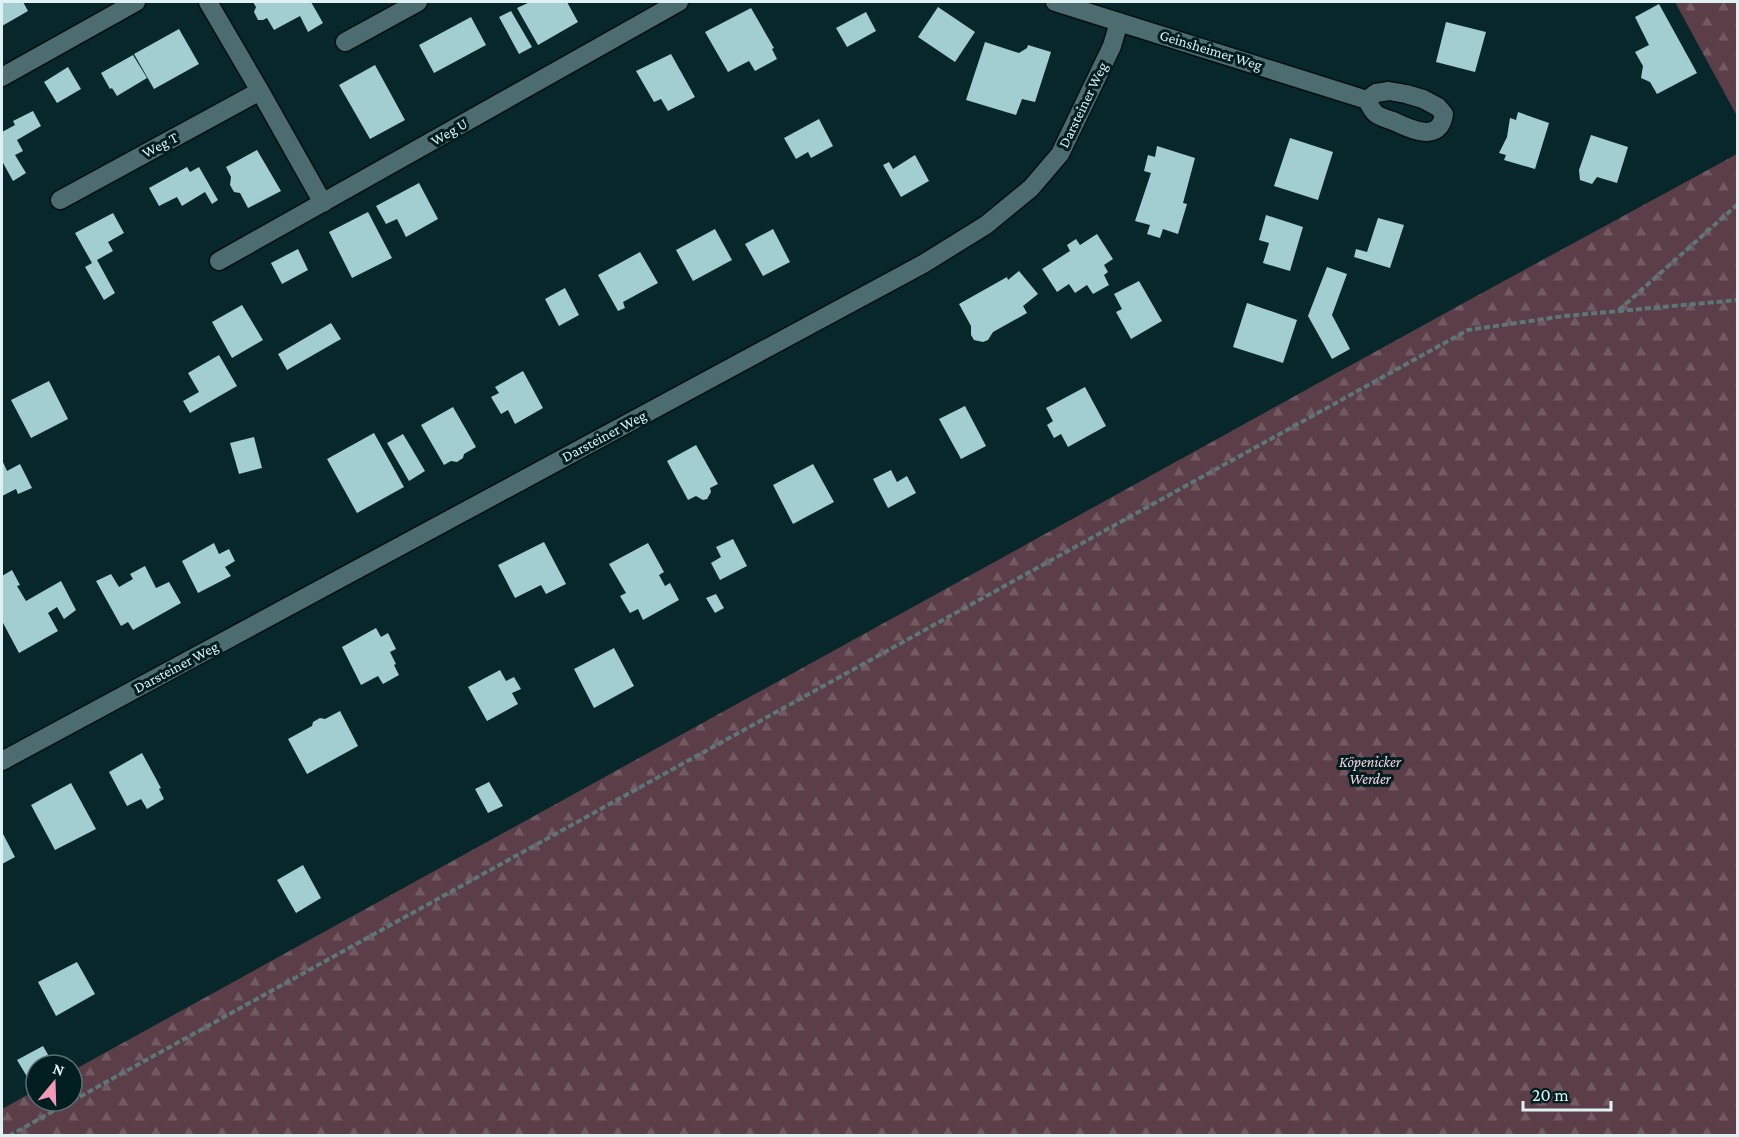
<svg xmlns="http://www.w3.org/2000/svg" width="1739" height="1137" viewBox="0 0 1739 1137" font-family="'Crimson Pro',serif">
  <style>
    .forest { fill: url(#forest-firs) }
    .building { fill: #a2ced2 }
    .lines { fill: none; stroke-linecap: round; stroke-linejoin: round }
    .minor-casing { stroke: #000f11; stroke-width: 21 }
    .path { stroke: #5d7779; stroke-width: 4; stroke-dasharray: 6 3; stroke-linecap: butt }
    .minor { stroke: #4d6c6f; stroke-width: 18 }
    .labels { text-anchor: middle; stroke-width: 6; stroke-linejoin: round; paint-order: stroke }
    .street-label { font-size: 15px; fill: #e0f1f3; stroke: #001d20 }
    .park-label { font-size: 15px; font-style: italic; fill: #fad3de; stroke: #001d20 }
  </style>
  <defs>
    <pattern id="forest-firs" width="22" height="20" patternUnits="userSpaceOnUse" patternTransform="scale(1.5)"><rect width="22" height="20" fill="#5b3e47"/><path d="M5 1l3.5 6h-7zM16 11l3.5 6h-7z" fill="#725a62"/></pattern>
  </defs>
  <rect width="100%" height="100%" fill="#08272a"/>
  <!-- forest -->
  <path class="forest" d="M1675,2h62v114z
    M1737,154v981h-1735v-26l34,-19v11h36v-30l1388,-766z"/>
  <!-- building -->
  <path class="building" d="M2,2h21l5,9 -26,15z
    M253,2h58l12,21 -15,9 -8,-16 -26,14 -7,-12 -4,2h-5l-4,-8 2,-5z
    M530,2h37l11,20 -40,23 -21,-37z
    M1659,4l38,69 -40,21 -7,-12 -9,-4 2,-12 -8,-14 14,-7 -14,-28z
    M938,7l37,25 -20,30 -37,-25z
    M751,8l23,40 -2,1 5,10 -22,12 -6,-10 -21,11 -23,-40z
    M511,11l21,36 -13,7 -20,-37z
    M866,12l10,19 -29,16 -11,-19z
    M471,17l15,28 -52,28 -15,-28z
    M1446,22l40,10 -11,40 -39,-10z
    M179,29l20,35 -45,25 -20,-35z
    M985,42l34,11 8,-5 1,-3 23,7 -16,50 -13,-3 -6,16 -50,-15z
    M671,54l24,43 -27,14 -7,-12 -7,3 -18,-31z
    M133,55l14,23 -30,18 -5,-8 -2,1 -9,-16z
    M375,65l30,55 -35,19 -31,-54z
    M68,67l13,22 -24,14 -13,-21z
    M33,111l8,15 -24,14 6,11 -8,4 11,18 -13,8 -11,-20v-29l13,-7 -2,-4z
    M1518,112l31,11 -14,46 -31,-9 2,-5 -7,-2 8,-16 3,-19 6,2z
    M819,119l14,27 -22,12 -3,-6 -12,7 -12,-21z
    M1591,135l37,12 -11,36 -20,-6 -5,7 -12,-4 -1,-10z
    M1290,138l43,14 -15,48 -44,-14z
    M1157,146l38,12 -12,45 4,1 -9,30 -15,-5 -3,9 -13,-4 3,-9 -15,-4 16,-48 -7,-2 4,-16 7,2z
    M257,150l24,41 -33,17 -8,-15 -6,-1 -4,-7 1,-8 -5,-10z
    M915,155l14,26 -28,16 -18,-32 6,-3 4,7z
    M187,167l3,5 9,-5 19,33 -6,4 -7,-12 -23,14 -5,-9 -18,9 -10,-18z
    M419,183l19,36 -32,18 -9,-18 -11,5 -10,-18z
    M368,212l24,46 -40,20 -23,-46z
    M113,213l11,20 -16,9 5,9 -16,9 18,33 -11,7 -19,-33 7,-4 -17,-30z
    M1266,215l37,12 -13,44 -27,-8 6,-20 -10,-3z
    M1378,218l26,7 -14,43 -36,-11 2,-8 11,3z
    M715,229l17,31 -39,21 -17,-31z
    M773,229l17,33 -27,14 -18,-32z
    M1097,234l16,25 -9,6 4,7 -4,3 5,10 -16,9 -6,-9 -12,8 -6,-9 -12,8 -15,-23 28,-18 -3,-6 9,-6 4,6z
    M298,249l10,21 -26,14 -11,-21z
    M640,252l18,31 -35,19 2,6 -7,3 -20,-36z
    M1327,267l20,7 -15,41 18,34 -18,10 -24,-43z
    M1019,271l19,23 -15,12 4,7 -34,19 -5,8 -5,2 -9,-2 -3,-5v-9l-12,-22 48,-27 1,3z
    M1139,281l23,40 -31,18 -15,-27 6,-3 -8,-15z
    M565,288l14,27 -20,11 -14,-27z
    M1247,303l50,17 -14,43 -50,-16z
    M242,305l21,35 -31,18 -20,-36z
    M331,323l10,16 -54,31 -9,-16z
    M219,355l18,31 -47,27 -7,-12 16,-9 -11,-19z
    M523,371l20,37 -28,16 -7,-14 -7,4 -10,-17 8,-4 -4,-6z
    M49,381l19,38 -37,19 -20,-38z
    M1085,387l21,39 -38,21 -7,-13 -7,4 -7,-13 6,-4 -7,-13z
    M965,406l21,40 -25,13 -22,-40z
    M453,407l23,40 -12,7 -1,4 -6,4 -6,-1 -7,4 -23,-40z
    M374,433l30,54 -47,26 -30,-54z
    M403,434l22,37 -16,10 -22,-38z
    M254,437l8,31 -23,6 -9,-31z
    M696,445l22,39 -8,4 1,4 -4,7 -4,1 -7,-4 -8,4 -21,-39z
    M2,460l5,11 13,-7 12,24 -14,6 -2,-5 -14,7z
    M813,464l21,38 -41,22 -20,-39z
    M891,470l6,12 10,-6 9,17 -28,15 -15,-29z
    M733,539l14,27 -27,14 -9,-17 10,-6 -5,-10z
    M544,542l22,42 -20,10 -5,-9 -26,13 -17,-33z
    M214,543l5,11 10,-5 6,12 -10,6 6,9 -33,17 -16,-32z
    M648,543l16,29 -5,3 6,11 5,-3 9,17 -36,20 -5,-11 -8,4 -10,-17 6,-3 -17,-29z
    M145,566l11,22 13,-6 12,21 -48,27 -5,-8 -7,4 -25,-45 15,-7 8,13 14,-8 -3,-5z
    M12,570l8,15 -3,1 9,15 35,-20 15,29 -12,9 -7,-12 -9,6 10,18 -39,22 -17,-32v-45z
    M716,594l8,14 -9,5 -9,-15z
    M376,628l5,9 7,-4 8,16 -6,3 6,12 -2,1 5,10 -16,9 -5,-8 -17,9 -19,-38z
    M614,648l20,38 -40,22 -20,-39z
    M500,670l6,11 8,-4 7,12 -9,4 6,11 -31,17 -19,-34z
    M340,711l18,35 -51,28 -19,-35 24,-13 1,-4 7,-4 5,1z
    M142,753l19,35 -2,1 5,10 -17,10 -6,-10 -14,7 -18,-34z
    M489,782l14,24 -15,7 -13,-24z
    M71,783l25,46 -41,21 -24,-45z
    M2,832l13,25 -13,7z
    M303,865l18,33 -25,15 -19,-33z
    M77,962l18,32 -39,22 -18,-34z
    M43,1046l11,19h-18v11l-7,4 -12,-20z"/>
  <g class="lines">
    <defs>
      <path id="minor" d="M208,2l52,89 63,112
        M1055,2l312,98c2,4 5,10 8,13 4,4 12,6 18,8 17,8 47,23 51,-7l-6,-7 -15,-8 -17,-5 -17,-3 -13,2 -9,7
        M345,42l73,-40
        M2,77l134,-75
        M60,200l200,-109
        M219,261l460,-259
        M2,761l921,-497 63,-39 45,-37 29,-34 52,-108 7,-24"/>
    </defs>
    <!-- minor casing -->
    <use href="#minor" class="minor-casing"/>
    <!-- path -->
    <path class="path" d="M1619,310l119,-106
      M72,1101l1396,-771 97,-14 173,-16
      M9,1136l62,-35"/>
    <!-- minor -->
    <use href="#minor" class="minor"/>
  </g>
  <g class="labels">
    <!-- street labels -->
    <g class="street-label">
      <text transform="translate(1211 50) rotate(17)" y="5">Geinsheimer Weg</text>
      <text transform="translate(1083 105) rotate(-64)" y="5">Darsteiner Weg</text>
      <text transform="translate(449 132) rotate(-30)" y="5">Weg U</text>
      <text transform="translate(160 145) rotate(-28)" y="5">Weg T</text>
      <text transform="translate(604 436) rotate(-28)" y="5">Darsteiner Weg</text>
      <text transform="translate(176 667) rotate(-28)" y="5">Darsteiner Weg</text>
    </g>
    <!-- park labels -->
    <g class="park-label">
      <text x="1370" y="767">Köpenicker<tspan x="1370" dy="17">Werder</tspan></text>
    </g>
  </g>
  <!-- border -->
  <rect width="1739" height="1137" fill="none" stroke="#e0f1f3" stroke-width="6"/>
  <!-- north arrow -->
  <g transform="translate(54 1083) rotate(19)"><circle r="28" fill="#001d20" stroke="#5a7274" stroke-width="1.5"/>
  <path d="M0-4.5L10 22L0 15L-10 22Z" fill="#f09ab6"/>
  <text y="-9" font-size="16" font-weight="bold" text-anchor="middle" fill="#e0f1f3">N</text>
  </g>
  <!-- scale -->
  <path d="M1523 1101v9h88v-9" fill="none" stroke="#e0f1f3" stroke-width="3"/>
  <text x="1532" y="1101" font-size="18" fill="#e0f1f3" stroke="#001d20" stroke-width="4.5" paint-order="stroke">20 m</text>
</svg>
